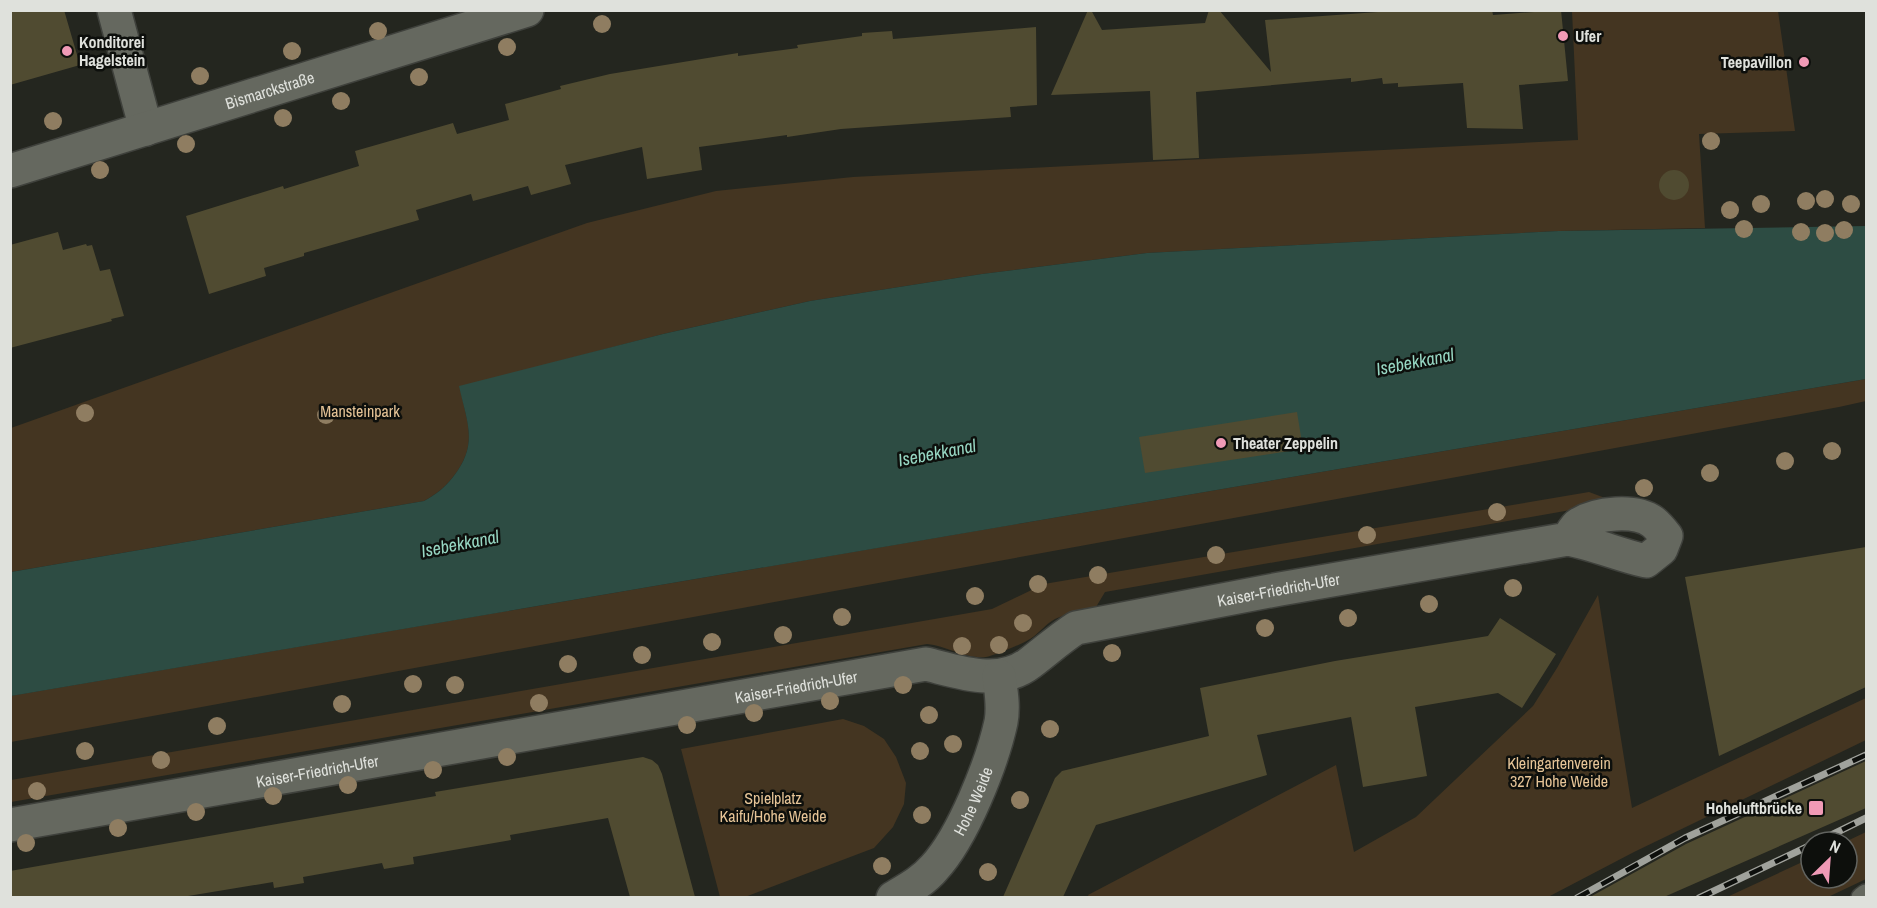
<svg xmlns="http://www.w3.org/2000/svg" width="1877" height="908" viewBox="0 0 1877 908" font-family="'Archivo Narrow',sans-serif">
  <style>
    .green { fill: #443521 }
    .water { fill: #2d4c43 }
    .building { fill: #504b31 }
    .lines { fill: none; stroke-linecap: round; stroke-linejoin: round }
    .lane-casing { stroke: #3f413c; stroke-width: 24 }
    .street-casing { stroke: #3f413c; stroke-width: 36 }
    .lane { stroke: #65685f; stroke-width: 21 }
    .street { stroke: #65685f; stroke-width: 33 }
    .rail-casing { stroke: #a0a29c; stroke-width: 7 }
    .rail { stroke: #0d0f0c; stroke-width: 4.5; stroke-dasharray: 14; stroke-linecap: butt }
    .tree { fill: #8f7d61 }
    .poi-dot { fill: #f09ab6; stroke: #0d0f0c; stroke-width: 2 }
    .labels { text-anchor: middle; stroke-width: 5; stroke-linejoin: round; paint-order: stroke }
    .poi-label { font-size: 16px; font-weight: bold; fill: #dfe1dc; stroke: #0d0f0c; text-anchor: start }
    .street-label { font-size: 16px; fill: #dfe1dc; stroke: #0d0f0c }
    .park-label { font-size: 16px; fill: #e6c497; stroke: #0d0f0c }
    .water-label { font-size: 18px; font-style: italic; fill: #97d7c3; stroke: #0d0f0c }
  </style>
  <rect width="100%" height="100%" fill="#24261f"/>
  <!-- green -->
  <path class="green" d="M1572,11h206l17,120 -96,3 6,94 -146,3 -412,22 -165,21 -172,27 -147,33 -203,53c7,37 19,57 -7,90 -10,12 -15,16 -29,24l-413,71v-144l576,-205 129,-32 137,-14 725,-37z
    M1866,379v22l-27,6 -1828,335 -1,-46z
    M1589,492l27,10 -511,90 -9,15c-14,3 -28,6 -41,12 -9,5 -14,12 -22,18 -6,5 -39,19 -47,20 -21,2 -39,-11 -59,-13l-916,158v-22l981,-171 52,-25z
    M1598,595l34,213 234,-110v42l-232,112 -86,45h-459l-1,-2 248,-130 18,87 62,-35 117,-111 24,-38z
    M843,719l21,7 20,13 12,18 10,26 -2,21 -11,23 -19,21 -129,49h-25l-39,-148z
    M1866,832v47l-38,18h-101l84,-39v20h36v-36h-2z"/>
  <!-- water -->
  <path class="water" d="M1866,226v153l-1855,317v-124l413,-71c14,-8 19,-12 29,-24 26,-33 14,-54 6,-91l204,-52 147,-33 172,-27 165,-21 412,-22z"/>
  <!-- building -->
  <path class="building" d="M10,10h54l16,55 -70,20z
    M1088,10h3l11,20 103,-7 4,-13h10l52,62 -6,-52 113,-8v-2h114l1,5 68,-5 7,71 -49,4 4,44 -56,-1 -4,-45 -65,4v-4l-15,1 -1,-6 -31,4v-4l-155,14 3,66 -46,2 -3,-69 -99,4z
    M1036,27l1,78 -27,2 1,10 -170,12 -54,8v-2l-88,12 3,23 -55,9 -5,-32 -77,18 6,19 -40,11 -3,-9 -55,15 -2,-7 -55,16 3,10 -115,33v3l-40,12 2,8 -57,18 -23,-78 97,-30 1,3 75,-23 -4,-15 98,-28 4,11 52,-14 -4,-16 56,-15 -1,-3 50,-12 128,-21v3l60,-8 -1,-3 65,-9v-3l30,-2 1,8z
    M1659 185a15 15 0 1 1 30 0a15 15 0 1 1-30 0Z
    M58,232l5,18 23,-6 1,2 5,-1 8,26 10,-2 14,47 -13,3 1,2 -102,27v-103z
    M1297,412l6,37 -158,24 -6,-36z
    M1866,547v140l-147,69 -34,-179z
    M1500,618l56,36 -34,54 -24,-15 -83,14 12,69 -64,11 -12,-70 -94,18 10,40 -171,50 -33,72h-60l52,-119 7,-7 147,-35 -9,-48 135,-27 153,-25z
    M643,757l9,3 6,5 4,9 33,123h-65l-22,-79 -98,17 1,5 -98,17 1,7 -30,5 -2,-6 -79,14 1,6 -30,5 -1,-6 -91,15h-172v-26l426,-75 -1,-4z
    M1866,761v47l-202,89h-74l96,-53z"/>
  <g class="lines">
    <defs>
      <path id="lane" d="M1862,898l4,-3"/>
      <g id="street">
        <path d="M114,10l32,119"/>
        <path id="s1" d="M10,171l517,-161"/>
        <path id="s2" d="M10,825l916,-161c33,8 73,23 104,-1 16,-12 29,-24 46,-35l204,-39 288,-50c27,5 51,16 78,22l15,-12 5,-13c-4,-5 -8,-10 -13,-14 -18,-13 -56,-9 -74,2 -5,3 -8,11 -11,15"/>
        <path id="s3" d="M893,898c15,-9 30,-17 41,-30 29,-31 58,-105 67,-146 3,-16 0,-31 -2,-46"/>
      </g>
    </defs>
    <!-- lane casing -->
    <use href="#lane" class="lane-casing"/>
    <!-- street casing -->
    <use href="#street" class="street-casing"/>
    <!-- lane -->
    <use href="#lane" class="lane"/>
    <!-- street -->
    <use href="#street" class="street"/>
    <defs>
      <path id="rail" d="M1817,842l49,-24
        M1577,898l108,-60 181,-83
        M1699,898l112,-53"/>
    </defs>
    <!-- rail casing -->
    <use href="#rail" class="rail-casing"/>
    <!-- rail -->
    <use href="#rail" class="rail"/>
  </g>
  <!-- trees -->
  <g class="tree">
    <circle cx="602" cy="24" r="9"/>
    <circle cx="378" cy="31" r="9"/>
    <circle cx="507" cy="47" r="9"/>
    <circle cx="292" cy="51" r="9"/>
    <circle cx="200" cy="76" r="9"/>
    <circle cx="419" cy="77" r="9"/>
    <circle cx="341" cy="101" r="9"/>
    <circle cx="283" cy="118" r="9"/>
    <circle cx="53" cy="121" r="9"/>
    <circle cx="1711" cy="141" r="9"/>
    <circle cx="186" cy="144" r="9"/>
    <circle cx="100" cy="170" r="9"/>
    <circle cx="1825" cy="199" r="9"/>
    <circle cx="1806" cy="201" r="9"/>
    <circle cx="1761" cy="204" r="9"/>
    <circle cx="1851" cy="204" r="9"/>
    <circle cx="1730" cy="210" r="9"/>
    <circle cx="1744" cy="229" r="9"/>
    <circle cx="1844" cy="230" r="9"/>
    <circle cx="1801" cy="232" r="9"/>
    <circle cx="1825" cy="233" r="9"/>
    <circle cx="85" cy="413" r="9"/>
    <circle cx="326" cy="415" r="9"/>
    <circle cx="1832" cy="451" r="9"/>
    <circle cx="1785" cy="461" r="9"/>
    <circle cx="1710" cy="473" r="9"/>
    <circle cx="1644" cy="488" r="9"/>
    <circle cx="1497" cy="512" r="9"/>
    <circle cx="1367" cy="535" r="9"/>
    <circle cx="1216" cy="555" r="9"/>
    <circle cx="1098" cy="575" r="9"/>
    <circle cx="1038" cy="584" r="9"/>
    <circle cx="1513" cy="588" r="9"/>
    <circle cx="975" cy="596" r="9"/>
    <circle cx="1429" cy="604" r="9"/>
    <circle cx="842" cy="617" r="9"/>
    <circle cx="1348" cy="618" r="9"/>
    <circle cx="1023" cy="623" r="9"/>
    <circle cx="1265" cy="628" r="9"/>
    <circle cx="783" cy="635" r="9"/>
    <circle cx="712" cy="642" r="9"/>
    <circle cx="999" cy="645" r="9"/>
    <circle cx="962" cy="646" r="9"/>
    <circle cx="1112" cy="653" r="9"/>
    <circle cx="642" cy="655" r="9"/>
    <circle cx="568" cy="664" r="9"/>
    <circle cx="413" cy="684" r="9"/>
    <circle cx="455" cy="685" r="9"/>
    <circle cx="903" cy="685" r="9"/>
    <circle cx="830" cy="701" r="9"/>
    <circle cx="539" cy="703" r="9"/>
    <circle cx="342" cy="704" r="9"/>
    <circle cx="754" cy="713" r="9"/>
    <circle cx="929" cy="715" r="9"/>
    <circle cx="687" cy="725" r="9"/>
    <circle cx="217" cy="726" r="9"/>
    <circle cx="1050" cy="729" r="9"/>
    <circle cx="953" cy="744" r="9"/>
    <circle cx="85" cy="751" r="9"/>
    <circle cx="920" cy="751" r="9"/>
    <circle cx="507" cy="757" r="9"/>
    <circle cx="161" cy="760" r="9"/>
    <circle cx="433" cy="770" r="9"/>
    <circle cx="348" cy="785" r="9"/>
    <circle cx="37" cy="791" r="9"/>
    <circle cx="273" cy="796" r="9"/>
    <circle cx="1020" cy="800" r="9"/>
    <circle cx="196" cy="812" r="9"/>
    <circle cx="922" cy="815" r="9"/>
    <circle cx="118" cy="828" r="9"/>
    <circle cx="26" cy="843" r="9"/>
    <circle cx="882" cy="866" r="9"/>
    <circle cx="988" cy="872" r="9"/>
  </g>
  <!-- markers -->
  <g class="poi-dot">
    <circle cx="1563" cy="36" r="6"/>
    <circle cx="67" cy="51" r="6"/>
    <circle cx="1804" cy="62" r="6"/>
    <circle cx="1221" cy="443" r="6"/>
    <rect x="1808" y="800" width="16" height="16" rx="3"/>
  </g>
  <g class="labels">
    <!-- poi labels -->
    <g class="poi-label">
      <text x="1575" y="42">Ufer</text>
      <text x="79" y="48">Konditorei<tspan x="79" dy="18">Hagelstein</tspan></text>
      <text x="1792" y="68" text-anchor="end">Teepavillon</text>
      <text x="1233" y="449">Theater Zeppelin</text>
      <text x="1802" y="814" text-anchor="end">Hoheluftbrücke</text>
    </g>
    <!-- street labels -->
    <g class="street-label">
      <text dy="6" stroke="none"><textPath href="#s1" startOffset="272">Bismarckstraße</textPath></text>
      <text dy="6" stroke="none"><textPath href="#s2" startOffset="1302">Kaiser-Friedrich-Ufer</textPath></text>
      <text dy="6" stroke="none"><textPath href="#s2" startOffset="798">Kaiser-Friedrich-Ufer</textPath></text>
      <text dy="6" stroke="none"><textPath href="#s2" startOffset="312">Kaiser-Friedrich-Ufer</textPath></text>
      <text dy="6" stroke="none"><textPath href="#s3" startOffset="129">Hohe Weide</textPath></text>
    </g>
    <!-- park labels -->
    <g class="park-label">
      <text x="360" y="417">Mansteinpark</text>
      <text x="1559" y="769">Kleingartenverein<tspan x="1559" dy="18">327 Hohe Weide</tspan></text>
      <text x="773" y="804">Spielplatz<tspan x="773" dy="18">Kaifu/Hohe Weide</tspan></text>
    </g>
    <!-- water labels -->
    <g class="water-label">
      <text transform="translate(1415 362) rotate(-11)" y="6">Isebekkanal</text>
      <text transform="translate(937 453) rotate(-11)" y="6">Isebekkanal</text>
      <text transform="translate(460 544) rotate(-11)" y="6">Isebekkanal</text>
    </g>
  </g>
  <!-- border -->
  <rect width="1877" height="908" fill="none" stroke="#dfe1dc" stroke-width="24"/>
  <!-- north arrow -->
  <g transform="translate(1829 860) rotate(25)"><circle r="28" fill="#0d0f0c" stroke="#61635f" stroke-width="1.5"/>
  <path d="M0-4.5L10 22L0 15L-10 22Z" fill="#f09ab6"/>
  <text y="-9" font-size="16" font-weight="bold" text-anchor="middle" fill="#dfe1dc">N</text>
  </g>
</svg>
